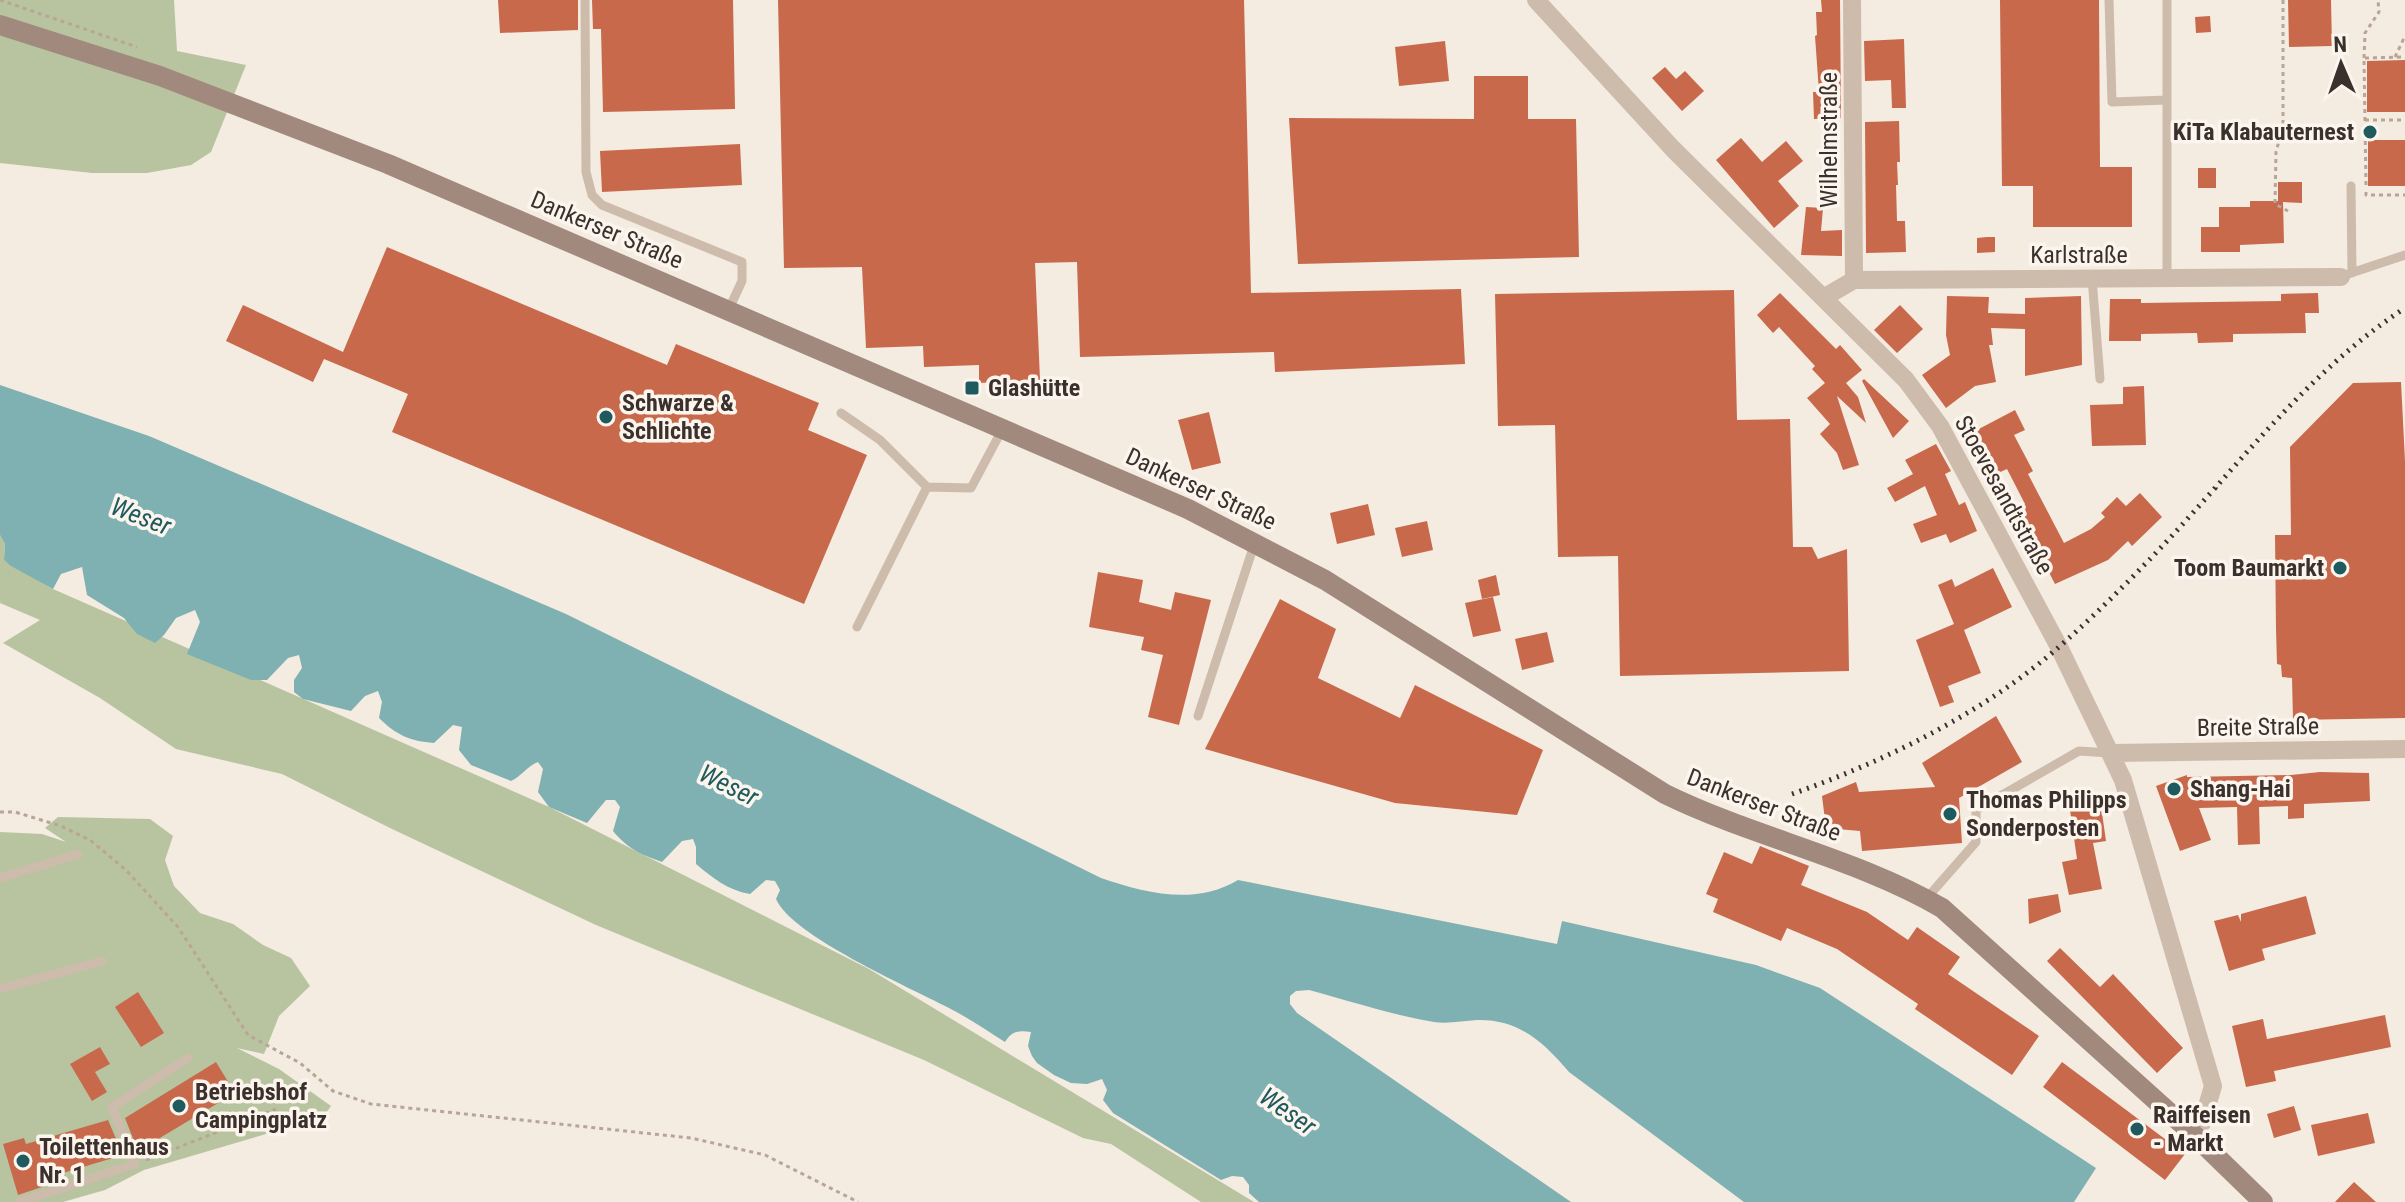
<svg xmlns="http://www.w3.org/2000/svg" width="2405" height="1202" viewBox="0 0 2405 1202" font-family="'Roboto Condensed',sans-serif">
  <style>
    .green { fill: #b8c4a0 }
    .water { fill: #7fb0b2 }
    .building { fill: #c8694b }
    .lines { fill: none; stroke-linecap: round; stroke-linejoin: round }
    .path { stroke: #b9a596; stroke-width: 3; stroke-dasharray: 4 4; stroke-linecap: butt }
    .lane { stroke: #cdbbac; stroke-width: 9 }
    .street { stroke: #cdbbac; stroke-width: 18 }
    .secondary { stroke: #a18a7d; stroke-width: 20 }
    .rail { stroke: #3b302b; stroke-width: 5; stroke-dasharray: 2 6; stroke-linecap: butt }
    .poi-dot { fill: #1f5a5e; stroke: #fbf5ee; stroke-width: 3 }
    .labels { text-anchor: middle; stroke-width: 7; stroke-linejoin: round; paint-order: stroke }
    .poi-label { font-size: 24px; font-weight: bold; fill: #3b302b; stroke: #fbf5ee; text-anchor: start }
    .street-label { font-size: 24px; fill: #3b302b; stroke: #fbf5ee }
    .water-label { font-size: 26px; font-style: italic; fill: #1f5a5e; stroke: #fbf5ee }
  </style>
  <rect width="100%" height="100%" fill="#f4ebe1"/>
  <!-- green -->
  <path class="green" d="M0,0h174l3,51 69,14 -35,87 -20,13 -44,8h-55l-92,-10z
    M0,535l5,9 -1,16 49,29 496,218 320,162 385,233h-53l-90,-58 -28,-6 -159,-78 -328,-135 -206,-97 -108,-54 -106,-25 -76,-51 -97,-55 37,-23 -40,-17z
    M58,817l92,2 23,17 -8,24 9,26 26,27 33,11 30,21 28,13 19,28 -31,30 -15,38 -27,-6 42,21 52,37 -5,7 -19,9 -163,48 -39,20 -42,12h-63v-370l42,2 24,8 -21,-14z"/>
  <!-- water -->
  <path class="water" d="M0,385l149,51 417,178 535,264c44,15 94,28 137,2l319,64 5,-23 194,44 64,23 276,180 -22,34h-330l-175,-130c-26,-30 -50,-53 -92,-52 -14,1 -29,4 -43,2 -42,-7 -84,-21 -125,-32l-13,1 -6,5v8l7,9 274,189h-312l-10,-9v-8l-6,-8 -11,-1 -11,4 -108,-67 -10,-13 4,-10 -5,-11 -15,5 -16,-1 -17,-8 -17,-12 -5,-7 -4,-10 3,-14c-12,-2 -19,-1 -26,10 -19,-12 -38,-25 -58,-35 -38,-20 -155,-71 -171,-108l4,-9 -5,-9 -9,-1 -16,14c-23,-4 -37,-16 -54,-30v-17l-3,-8 -11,2 -20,21c-22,-8 -34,-13 -49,-31l7,-24 -5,-7h-9l-19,23 -38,-16 -11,-15 5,-23 -5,-7c-11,4 -16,14 -27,19l-40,-16 -12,-15 3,-23 -9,-2 -19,18c-24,-2 -38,-8 -55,-25l3,-16 -4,-11 -13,5 -14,15 -48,-12 -9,-7v-12l8,-12 -3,-13 -11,3 -21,22h-16l-64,-26 13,-32 -5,-12 -19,8 -12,17 -9,8 -18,-9 -13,-16 -37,-23 -5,-28 -21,7 -8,15 -42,-23 -7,-6 1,-16 -5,-9z"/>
  <!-- building -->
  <path class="building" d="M498,0h80v30l-78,3z
    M592,0h141l2,109 -132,3 -2,-83h-8z
    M778,0h466l7,293 210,-4 4,75 -190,8 -1,-20 -194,5 -3,-95 -42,1 5,117 -61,3v-18l-55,2 -1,-21 -57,2 -4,-81 -78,1z
    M1821,0h19l1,118 -27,1 -1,-27h6l-4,-56 2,-1 -1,-23h6z
    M2000,0h99l1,167h32v60h-99v-41h-31z
    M2288,0h43l1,46 -43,1z
    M2210,16l1,16 -15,1 -1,-16z
    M1904,39l2,69h-14l-1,-28 -26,1 -1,-40z
    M1445,41l4,40 -50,5 -4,-39z
    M2405,60v52h-38v-51z
    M1665,67l11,12 9,-8 19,20 -22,20 -30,-33z
    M1474,76h54v43h48l3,138 -281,7 -9,-146 185,1z
    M1899,121l1,41h-3l1,23h-2l1,36h8l1,31 -40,1 -1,-131z
    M1741,138l21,24 24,-21 17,20 -25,20 21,25 -25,22 -58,-68z
    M2368,140h37v46h-37z
    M740,144l2,41 -140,7 -2,-41z
    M2198,168h18v20h-18z
    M2278,182h24v21l-19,-1 1,41 -44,2v7h-39v-25h18v-20h31v-6h28z
    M1806,207l17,1 -2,23 21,-1v26l-41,-1z
    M1987,237h8v15l-18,1v-15z
    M387,247l280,118 9,-21 143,59 -11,27 59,25 -63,149 -412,-172 16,-38 -84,-35 -11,23 -87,-41 17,-36 100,47z
    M1734,290l3,130 53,-1 3,128h19l6,12 29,-10 2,122 -229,5 -2,-120 -60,1 -3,-132 -57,1 -3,-132z
    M1780,293l56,56 4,-4 22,25 -16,13 12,14 8,26 -29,-27 22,69 -16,5 -6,-17 -17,-19 10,-10 -23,-26 18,-15 -13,-14 3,-3 -36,-39 -6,6 -16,-18z
    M2318,293l1,20h-14l1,20 -73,1v8l-35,1 -1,-10 -56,1v7h-32l1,-42h31v4l140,-2v-7z
    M1947,296l42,1 -1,16 37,1v-16l56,-2 1,69 -57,11v-47l-34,-1 2,17h-4l7,37 -21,4 -29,22 -24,-33 28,-20 -4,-20z
    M1900,305l23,24 -26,24 -23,-23z
    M1864,379l45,42 -16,17 -31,-57z
    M2401,382l4,79v257l-112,2 -1,-42 -10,-1 -1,-12 -4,-1 -1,-35 -1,-94h16l-1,-88 63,-64z
    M2144,386l2,59 -54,1 -2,-41 33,-1v-17z
    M2015,410l10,20 -11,5 19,36 -5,3 36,69 27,-14 14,-12 -4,-4 16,-16 9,9 14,-13 22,24 -30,29 -4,-5 -20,19 -53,24 -39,-76 9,-4 -18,-35 -9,4 -23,-42z
    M1209,412l12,51 -29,7 -14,-50z
    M1936,444l15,27 -6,3 14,31 6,-3 12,29 -27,12 -4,-9 -25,9 -8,-19 24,-9 -12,-29 -30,16 -8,-14 26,-14 -8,-14z
    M1368,504l7,31 -38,9 -7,-31z
    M1427,521l6,29 -31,7 -7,-29z
    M1993,568l19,39 -48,23 17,43 -33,13 6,16 -14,5 -24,-67 38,-16 -16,-39 14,-6 3,8z
    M1098,572l45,8 -4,22 32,8 4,-18 36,8 -32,125 -31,-8 15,-62 -22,-5 3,-13 -55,-10z
    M1496,575l4,20 -18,4 -4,-19z
    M1493,597l8,34 -28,6 -8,-34z
    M1280,599l56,30 -18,49 82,40 15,-33 128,65 -26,65 -122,-12 -190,-54z
    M1547,632l7,30 -32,8 -7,-31z
    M1996,716l26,46 -63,36 3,45 -100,8 -2,-20 -34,-3 -4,-32 34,-14 3,10 76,-5 -13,-24z
    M2320,772l49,1 1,28 -66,3v14l-16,1v-13l-29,1 1,37 -22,1 -1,-38 -38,1 12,32 -31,11 -24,-65 31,-11v2l104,-2z
    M2101,806l5,35 -13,2 9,46 -33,6 -7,-33 15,-3 -7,-49z
    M1760,846l49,20 -8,19 66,27 41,28 9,-13 43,30 -12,17 91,62 -27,39 -97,-66 3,-5 -81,-55 -50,-21 -6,13 -68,-29 5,-13 -12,-5 18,-42 28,12z
    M2058,894l3,18 -32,12 -1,-25z
    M2306,896l10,38 -54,15 3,11 -36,11 -15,-50 24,-6 3,7v-8z
    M2060,948l40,39 13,-13 70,74 -26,25 -110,-112z
    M138,992l26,41 -23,14 -26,-40z
    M2385,1015l6,32 -117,24 2,10 -30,6 -14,-61 31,-7 4,20z
    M100,1047l10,17 -15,8 12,20 -15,9 -22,-37z
    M216,1062l19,31 -97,58 -13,-33z
    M2062,1062l123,92 -20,26 -122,-93z
    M2294,1106l7,24 -27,8 -7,-24z
    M2368,1113l7,30 -57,13 -7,-31z
    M108,1120l15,35 -80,24 2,7 -27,9 -15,-51 21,-6 2,6z
    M2354,1182l22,20h-41z"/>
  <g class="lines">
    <!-- path -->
    <path class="path" d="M0,0l137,47
      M2283,0v126l-7,26 -1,52 13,7
      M2395,57l10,-21
      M2364,58l1,-25 14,-21 -1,-12
      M2365,120h40
      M2366,185l-2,-127 41,-1
      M2366,192v3h39
      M0,812h15l46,14 29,14 36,30 52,57 70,108 52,28 33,28 38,13 320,34 74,17 93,47
      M146,1160l130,-51"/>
    <!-- lane -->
    <path class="lane" d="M585,0l1,172 6,23 10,10 140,57v19l-14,30
      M2109,0l3,102 55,-2
      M2351,186l1,87
      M2348,274l57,-19
      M2092,278l8,101
      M2167,278v-278
      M841,413l39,27 47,47
      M857,627l70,-140 44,1 32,-60
      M1198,716l57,-174
      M0,878l78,-24
      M1926,899l50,-57v-32l103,-59 30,2
      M0,989l102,-28
      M20,1202l115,-38 -23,-57 76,-49"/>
    <!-- street -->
    <path class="street" d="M1536,0l137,149 233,231 34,46 119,221 64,133 90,306 -11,37 -10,10
      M1852,0l2,280
      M1823,298l31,-18 487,-3
      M2112,753l293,-4"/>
    <!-- secondary -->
    <path class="secondary" d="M0,25l160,51 228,88 800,345 137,71 340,214c90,44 191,64 277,114l250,225 71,69"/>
    <!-- rail -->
    <path class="rail" d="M1792,794c94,-33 193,-82 268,-148 32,-28 62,-58 91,-88 83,-86 153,-184 254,-250"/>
  </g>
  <!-- markers -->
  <g class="poi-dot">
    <circle cx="2370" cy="132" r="8"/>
    <rect x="964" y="380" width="16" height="16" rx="4"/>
    <circle cx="606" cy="417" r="8"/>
    <circle cx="2340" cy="568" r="8"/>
    <circle cx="2174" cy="789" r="8"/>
    <circle cx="1950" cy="814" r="8"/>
    <circle cx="179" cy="1106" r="8"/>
    <circle cx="2137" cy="1129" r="8"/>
    <circle cx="23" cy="1161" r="8"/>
  </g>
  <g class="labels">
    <!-- poi labels -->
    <g class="poi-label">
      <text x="2354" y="140" text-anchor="end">KiTa Klabauternest</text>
      <text x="988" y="396">Glashütte</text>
      <text x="622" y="411">Schwarze &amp;<tspan x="622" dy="28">Schlichte</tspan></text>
      <text x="2324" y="576" text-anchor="end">Toom Baumarkt</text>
      <text x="2190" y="797">Shang-Hai</text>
      <text x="1966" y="808">Thomas Philipps<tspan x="1966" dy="28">Sonderposten</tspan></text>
      <text x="195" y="1100">Betriebshof<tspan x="195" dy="28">Campingplatz</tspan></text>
      <text x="2153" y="1123">Raiffeisen<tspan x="2153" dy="28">- Markt</tspan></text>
      <text x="39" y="1155">Toilettenhaus<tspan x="39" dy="28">Nr. 1</tspan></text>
    </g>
    <!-- street labels -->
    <g class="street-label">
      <text transform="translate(1829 140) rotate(-90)" y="8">Wilhelmstraße</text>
      <text transform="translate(607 230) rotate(23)" y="8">Dankerser Straße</text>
      <text x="2079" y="263">Karlstraße</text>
      <text transform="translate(1201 489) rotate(25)" y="8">Dankerser Straße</text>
      <text transform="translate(2004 495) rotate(61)" y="8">Stoevesandtstraße</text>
      <text transform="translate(2258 727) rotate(-1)" y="8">Breite Straße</text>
      <text transform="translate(1764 805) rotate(21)" y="8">Dankerser Straße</text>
    </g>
    <!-- water labels -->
    <g class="water-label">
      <text transform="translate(141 516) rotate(21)" y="9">Weser</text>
      <text transform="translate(729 785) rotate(26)" y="9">Weser</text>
      <text transform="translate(1288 1111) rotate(35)" y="9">Weser</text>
    </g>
  </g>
  <!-- north arrow -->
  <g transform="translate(2341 64) rotate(358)" stroke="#fbf5ee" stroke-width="6" paint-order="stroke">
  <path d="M0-6L14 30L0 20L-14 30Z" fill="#3b302b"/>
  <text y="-12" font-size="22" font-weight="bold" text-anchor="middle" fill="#3b302b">N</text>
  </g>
</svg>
